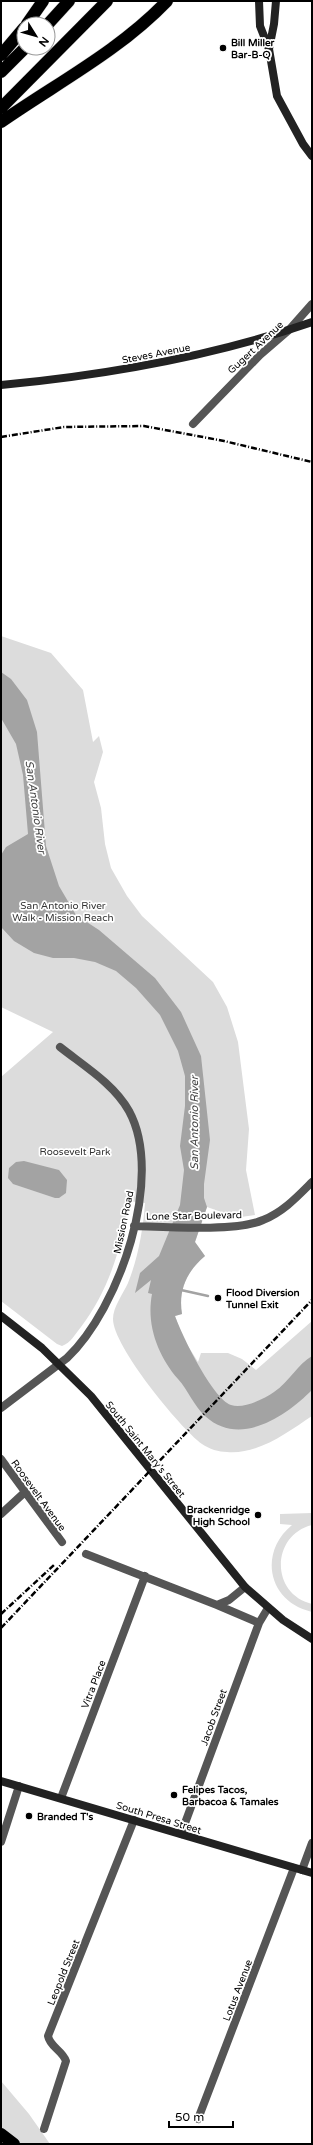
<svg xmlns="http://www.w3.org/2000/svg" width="313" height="2145" viewBox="0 0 313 2145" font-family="'Varela Round',sans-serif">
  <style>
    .green { fill: #dcdcdc }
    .water { fill: #a3a3a3 }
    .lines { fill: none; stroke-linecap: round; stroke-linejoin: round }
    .stream { stroke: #a3a3a3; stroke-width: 2.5 }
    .highway-casing { stroke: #dbdbdb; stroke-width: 13 }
    .street { stroke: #555; stroke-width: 8 }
    .secondary { stroke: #222; stroke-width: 8 }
    .highway { stroke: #000; stroke-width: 12 }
    .rail { stroke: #000; stroke-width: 2.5; stroke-dasharray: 6 2 1 2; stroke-linecap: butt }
    .poi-dot { fill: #000; stroke: #fff; stroke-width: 1.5 }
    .labels { text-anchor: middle; stroke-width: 3.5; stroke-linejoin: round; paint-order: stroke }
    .poi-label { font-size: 10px; font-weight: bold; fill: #000; stroke: #fff; text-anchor: start }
    .street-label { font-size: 10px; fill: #000; stroke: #fff }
    .park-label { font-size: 10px; fill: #333; stroke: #fff }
    .water-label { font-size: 11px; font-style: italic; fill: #444; stroke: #fff }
  </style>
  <rect width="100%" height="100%" fill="#fff"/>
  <!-- green -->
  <path class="green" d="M1,636l50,17 32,37 10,52 6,-6 4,16 -9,30 7,26 4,36 6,24 16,28 15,20 71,66 14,25 11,35 11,87 -3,41 9,45 -28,4v-5l-20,-7 -12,35 10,14c-18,15 -27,34 -23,58l-7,2 8,22 15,24 3,-9h27l14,6 14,11 56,-49v95c-24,16 -54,39 -85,36 -8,0 -18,-3 -25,-8 -23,-17 -89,-98 -89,-125 0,-12 10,-25 15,-36 10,-25 15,-53 17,-80l-16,-2c-7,45 -20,89 -48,126 -6,7 -10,16 -19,19l-5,-2 -56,-43v-224l52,-45 -52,-25z
    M312,1513v12c-41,10 -42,69 0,79v8c-44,-10 -54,-59 -20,-87l-12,-1v-10z
    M1,2081l28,33 21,30h-49z"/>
  <!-- water -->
  <path class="water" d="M1,672l10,7 16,21 10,32 9,114 13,40 17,29 23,15 56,48 26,34 20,44 9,84 -6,44v14l3,9 -12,35 10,14c-18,15 -27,34 -23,58l-7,2c7,19 37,82 56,89 13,4 33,-6 43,-13 15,-10 24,-28 38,-36v34c-26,26 -72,58 -107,26 -11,-10 -17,-26 -27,-37 -20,-23 -32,-54 -26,-85l-4,-1 3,-13 -16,13 5,-20 19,-17 21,-51 4,-35 -4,-24 5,-40v-30l-7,-25 -18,-36 -24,-27 -20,-17 -21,-9 -21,-4h-21l-19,-5 -20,-12 -13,-14v-72l5,-8 22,-13 -5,-59 -7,-31 -15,-26z
    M24,1161l35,9 8,10 -1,13 -7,5h-4l-42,-14 -5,-6 1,-10 7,-6z"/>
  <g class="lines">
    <!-- stream -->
    <path class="stream" d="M181,1290l27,6"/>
    <defs>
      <path id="highway" d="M27,24l16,-23
        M48,24l21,-23
        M1,55l23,-27
        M1,72l24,-24
        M1,108l106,-107
        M1,122c56,-39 118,-71 166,-121
        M1,2134l13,10"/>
    </defs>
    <!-- highway casing -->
    <use href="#highway" class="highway-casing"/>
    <!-- street -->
    <path class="street" d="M193,424l67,-69 29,-25 23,-26
      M134,1226c31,1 103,6 129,-6 20,-8 34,-23 49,-38
      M1,1408l66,-50c52,-49 98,-181 62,-247 -15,-27 -45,-45 -69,-64
      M1,1459l61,83
      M1,1514l24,-22
      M86,1554l131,51 12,-5 16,-13
      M217,1605l42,18
      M61,1798l84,-222
      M181,1834l78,-211 9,-15
      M1,1842l18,-56
      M302,1870l10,-27
      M198,2119l96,-251
      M44,2129l22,-68c-4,-11 -16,-14 -18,-25l86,-216"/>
    <!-- secondary -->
    <path class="secondary" d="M259,1l1,25 9,23
      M276,1l-2,23 -5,25 8,47 26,48 9,12
      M1,385c106,-10 210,-28 311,-63
      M1,1316l41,32 49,48 154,191 38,33 29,19
      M1,1781l311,92"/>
    <!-- highway -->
    <use href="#highway" class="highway"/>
    <!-- rail -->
    <path class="rail" d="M1,437l63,-10 80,-1 80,15 88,21
      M1,1614l53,-49
      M1,1628l311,-328"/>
  </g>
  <!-- markers -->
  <g class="poi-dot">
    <circle cx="223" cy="48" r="4"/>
    <circle cx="218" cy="1298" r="4"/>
    <circle cx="258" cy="1515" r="4"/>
    <circle cx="174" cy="1795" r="4"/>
    <circle cx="29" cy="1816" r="4"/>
  </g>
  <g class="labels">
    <!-- poi labels -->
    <g class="poi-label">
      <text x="231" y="46">Bill Miller<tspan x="231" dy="12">Bar-B-Q</tspan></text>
      <text x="226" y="1296">Flood Diversion<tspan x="226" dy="12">Tunnel Exit</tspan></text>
      <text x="250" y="1513" text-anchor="end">Brackenridge<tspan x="250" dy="12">High School</tspan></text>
      <text x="182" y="1793">Felipes Tacos,<tspan x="182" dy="12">Barbacoa &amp; Tamales</tspan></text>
      <text x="37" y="1820">Branded T's</text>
    </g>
    <!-- street labels -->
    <g class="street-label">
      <text transform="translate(255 347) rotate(-43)" y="4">Gugert Avenue</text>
      <text transform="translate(156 353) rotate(-11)" y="4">Steves Avenue</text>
      <text transform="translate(194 1215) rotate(-1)" y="4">Lone Star Boulevard</text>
      <text transform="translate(123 1222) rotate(-78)" y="4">Mission Road</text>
      <text transform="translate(146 1449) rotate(51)" y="4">South Saint Mary's Street</text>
      <text transform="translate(39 1495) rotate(54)" y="4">Roosevelt Avenue</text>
      <text transform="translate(93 1684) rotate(-69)" y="4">Vitra Place</text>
      <text transform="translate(213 1717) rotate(-70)" y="4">Jacob Street</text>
      <text transform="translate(159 1817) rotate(17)" y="4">South Presa Street</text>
      <text transform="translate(63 1972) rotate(-68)" y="4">Leopold Street</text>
      <text transform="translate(237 1990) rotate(-69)" y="4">Lotus Avenue</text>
    </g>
    <!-- park labels -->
    <g class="park-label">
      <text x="63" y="909">San Antonio River<tspan x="63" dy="12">Walk - Mission Reach</tspan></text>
      <text x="75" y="1155">Roosevelt Park</text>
    </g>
    <!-- water labels -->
    <g class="water-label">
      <text transform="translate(36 807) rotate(82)" y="4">San Antonio River</text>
      <text transform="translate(194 1123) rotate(-90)" y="4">San Antonio River</text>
    </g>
  </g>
  <!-- border -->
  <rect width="313" height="2145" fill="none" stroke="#000000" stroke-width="4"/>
  <!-- north arrow -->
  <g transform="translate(36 36) rotate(127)"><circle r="19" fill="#ffffff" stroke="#999999"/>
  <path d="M0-3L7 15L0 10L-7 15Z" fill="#000000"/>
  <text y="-6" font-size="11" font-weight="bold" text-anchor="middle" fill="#000000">N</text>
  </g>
  <!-- scale -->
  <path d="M169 2121v6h64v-6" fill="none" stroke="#000000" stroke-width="2"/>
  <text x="175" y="2121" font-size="12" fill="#000000" stroke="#ffffff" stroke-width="3" paint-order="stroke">50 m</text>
</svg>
